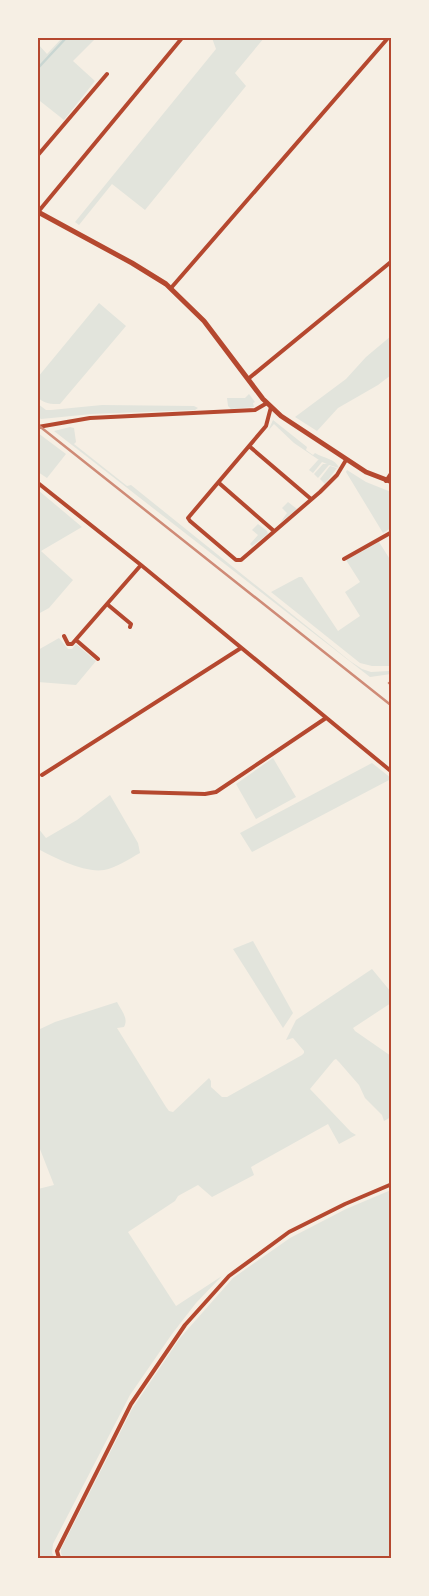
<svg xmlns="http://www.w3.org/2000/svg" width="429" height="1596" viewBox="0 0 429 1596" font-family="'Open Sans',sans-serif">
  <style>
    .green { fill: #e2e4dc }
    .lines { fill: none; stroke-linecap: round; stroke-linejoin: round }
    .stream { stroke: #c9d6d2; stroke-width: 2.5 }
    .minor { stroke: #b5482f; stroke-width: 4 }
    .tertiary { stroke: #b5482f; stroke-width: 5 }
    .rail { stroke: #cf8b77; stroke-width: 2.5 }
    .neatline { fill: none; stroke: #b5482f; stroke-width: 2 }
  </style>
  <rect width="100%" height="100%" fill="#f6efe4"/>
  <!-- green -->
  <path class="green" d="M62,38h34l-23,23 22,20 -31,39 -24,-19 -2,3v-60l9,10z
    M212,38h52l-29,35 11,13 -101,124 -33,-26 -33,41 -4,-3 141,-173z
    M99,303l27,23 -66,78c-10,0 -14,0 -22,-6v-21z
    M391,336v39l-13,10 -40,23 -21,23 -22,-14 51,-38 20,-22z
    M249,394l6,8 -2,1 1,4 -23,2 -3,-3 -1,-8h18z
    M38,404l8,6h5l51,-5 92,1 4,2 -3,2 -103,4 -51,5 -3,-2z
    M273,420l34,27 -1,3 7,5 2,-2c8,5 21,6 24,15l-10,-3 -11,13 -4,-4 9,-10h4l-5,-2 -9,11 -4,-3 9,-10h1l-25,-17 -20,-19 -6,7z
    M70,427l4,1 2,14 -2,2 53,42 4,-1 219,176 12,8 9,3 18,-1h2v3l-21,3 -316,-246z
    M38,433l28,21 -19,24 -9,-6z
    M330,466l7,2 -12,16 -5,-5z
    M347,470l19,12 25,10v36l-8,5 -37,-61z
    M38,490l44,37 -41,24 32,29 -24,28 -11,6z
    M288,502l9,7 -17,14 7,-10 -5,-5z
    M258,524l9,7 1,3 -16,12 -2,-2 8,-9 -6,-5z
    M379,542l12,19v105h-19l-12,-3 -89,-71 28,-15h3l36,54 22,-15 -15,-24 15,-10 -14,-22z
    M59,638l9,11h4l4,-5 20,17 -20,24 -38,-3v-32z
    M273,758l23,39 -40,22 -20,-35z
    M372,763l19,15v1l-139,73 -12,-19z
    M110,795l28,48 2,10c-11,6 -24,15 -36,17 -20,3 -49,-12 -66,-21v-21l8,10 31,-18z
    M253,941l40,72 -10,15 -50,-79z
    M372,969l19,23v11l-38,25 2,3 36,25v61l-7,4 -2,-6 -17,-17 -6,-13 -20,-23 -3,-3 -2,1 -24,29 41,43 5,3 -17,9 -11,-20 -77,43 3,8 -42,22 -14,-12 -20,11 -3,5 -47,31 48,74 46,-30 -26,27 -24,31 -42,61 -77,149 -1,9 3,5h-17v-369l16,-4 -16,-41v-114l17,-8 62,-20c4,8 12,16 7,25l-7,1 49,79 3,4 4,1 36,-34 2,3v6l11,10h5l75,-42 2,-2v-2l-11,-13 -7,2 10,-20z
    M391,1190v368h-328l-2,-5v-4l71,-140 48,-71 53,-60 57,-40 56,-29z"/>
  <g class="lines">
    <!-- stream -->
    <path class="stream" d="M38,68l28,-30"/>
    <!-- minor -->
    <path class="minor" d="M38,155l69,-81
      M38,212l144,-174
      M171,288l217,-250
      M248,379l144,-118
      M271,407l-5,19 -78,92 2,3 46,39h5l79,-68 17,-17 9,-15
      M38,427l52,-9 165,-8 12,-7
      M249,446l62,53
      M386,481l6,-9
      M38,483l103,82 251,207
      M219,483l55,48
      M344,559l48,-27
      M107,604l24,20 -1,3
      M64,636l4,8h4l69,-79
      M76,640l22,19
      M42,775l199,-127
      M133,792l72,2 11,-2 110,-74
      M59,1558l-2,-7 74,-147 54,-79 44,-49 60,-44 56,-28 47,-20"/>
    <!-- tertiary -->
    <path class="tertiary" d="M38,212l94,51 34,21 38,37 59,78 18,17 85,56 26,10"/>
    <!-- rail -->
    <path class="rail" d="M38,425l354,281
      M389,683l3,2"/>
  </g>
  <!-- border -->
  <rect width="429" height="1596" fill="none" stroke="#f6efe4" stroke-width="78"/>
  <rect x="39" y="39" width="351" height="1518" class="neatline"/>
</svg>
